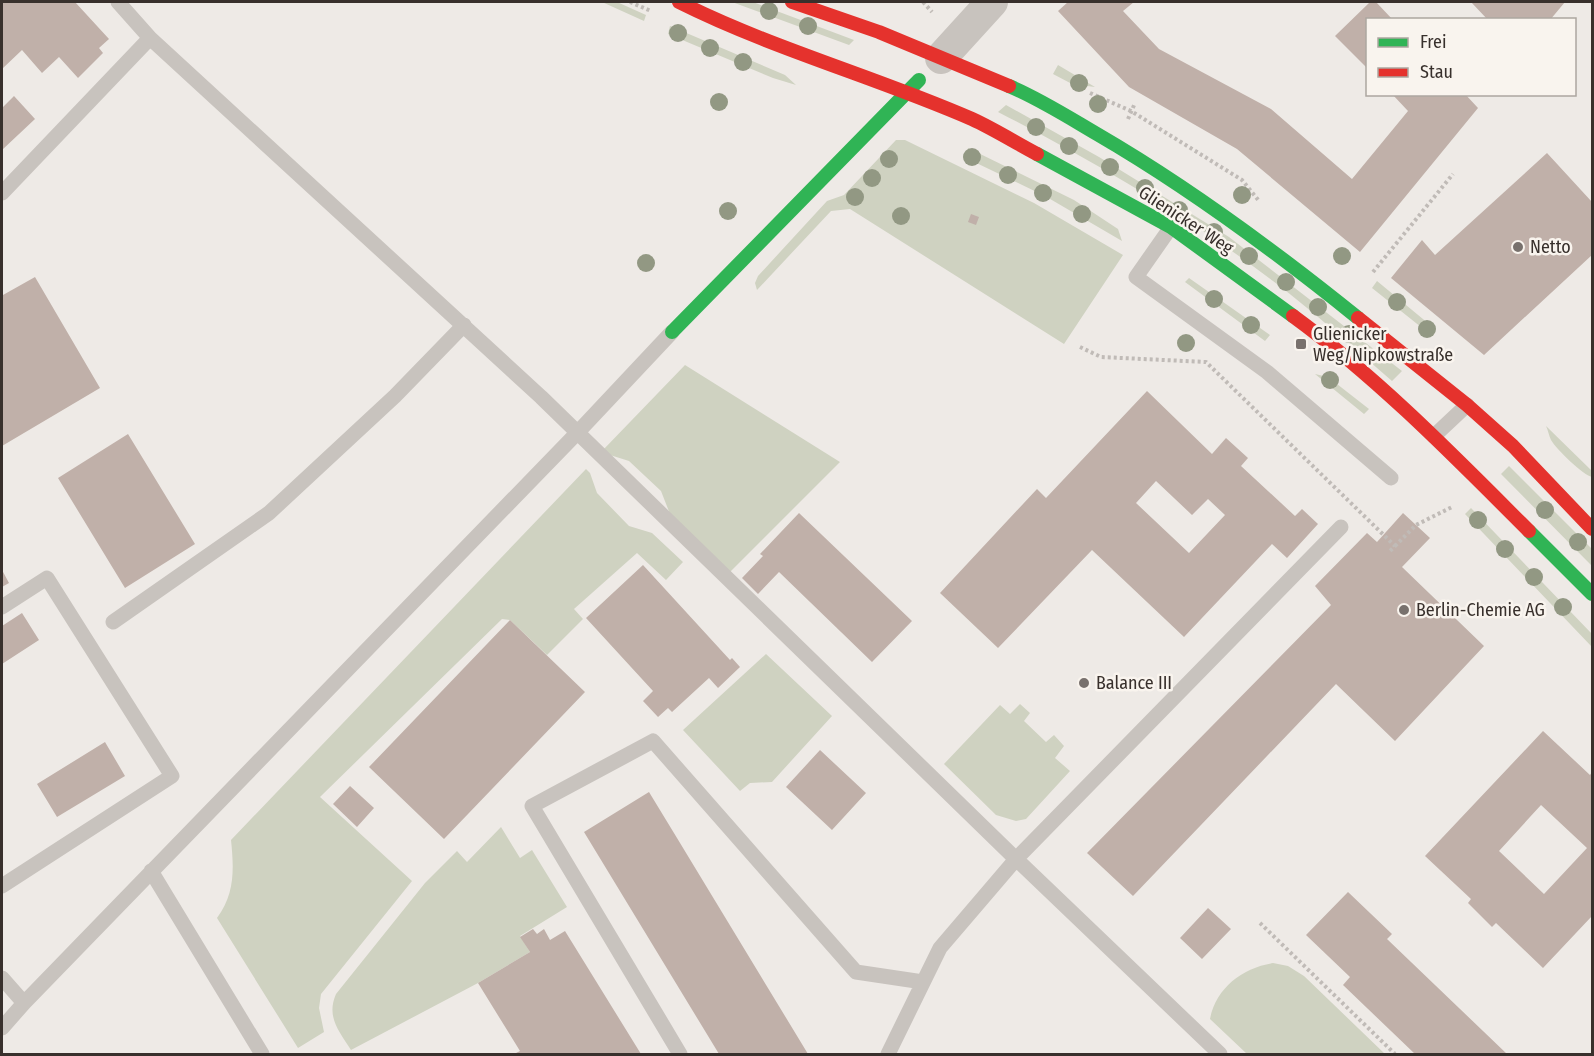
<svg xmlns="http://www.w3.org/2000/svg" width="1594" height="1056" viewBox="0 0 1594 1056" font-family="'Fira Sans Condensed',sans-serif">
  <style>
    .green { fill: #cfd2c1 }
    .building { fill: #c0b0a9; fill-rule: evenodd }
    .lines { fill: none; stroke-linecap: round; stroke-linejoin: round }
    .path { stroke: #c0bbb7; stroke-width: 4; stroke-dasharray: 3 3; stroke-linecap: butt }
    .lane { stroke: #c8c3be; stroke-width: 15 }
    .street { stroke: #c8c3be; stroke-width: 32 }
    .fast { stroke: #30b455; stroke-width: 14 }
    .jam { stroke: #e5322d; stroke-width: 14 }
    .tree { fill: #929883 }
    .poi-dot { fill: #78716d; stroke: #f9f4ee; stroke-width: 2 }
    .labels { text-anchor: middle; stroke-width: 5; stroke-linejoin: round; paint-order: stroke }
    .street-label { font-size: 18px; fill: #38302c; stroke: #f9f4ee }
    .poi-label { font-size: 18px; fill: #38302c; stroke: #f9f4ee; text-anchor: start }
  </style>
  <rect width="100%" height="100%" fill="#eeeae6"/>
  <!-- green -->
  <path class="green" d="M602,2h15l29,13 -2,6z
    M732,2h21l101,38 -5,5z
    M670,26l115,49 11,10 -23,-7 -105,-44z
    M1058,65l37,22 -23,-3 -19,-10z
    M1006,105l93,52 130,80 173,134 -10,10c-39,-34 -78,-69 -119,-100 -86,-65 -179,-120 -275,-169z
    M896,140h9l129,63 89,52 -59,89 -214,-135 -19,2 -74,79 -2,-7 3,-7 69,-75 17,-6z
    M968,148l106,52 44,29 4,12 -77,-45 -79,-38z
    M1189,278l81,57 -5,6 -80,-59z
    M1377,281l58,48 -4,6 -59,-47z
    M685,365l155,97 -110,110 -60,-58 -9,-23 -32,-30 -19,-6 -7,-5z
    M1315,374l13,3 41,32 -5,5z
    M1546,426l46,45v6c-9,-2 -35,-27 -41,-37 -2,-4 -3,-10 -5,-14z
    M1509,466l83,83v17l-91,-92z
    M586,469l4,4 7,20 32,33 23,7 31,29 -17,18 -29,-27 -63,56 9,10 -36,36 -37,-35 -8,-1 -182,178 92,84 -91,113 -2,14 5,24 -26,16 -81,-130c18,-24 17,-49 14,-78z
    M1471,508l121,126v13l-127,-133z
    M766,654l66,62 -60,66 -22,1 -10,8 -57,-61z
    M1020,704l10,9 -6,8 22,21 8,-7 10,11 -9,12 15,13 -44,48 -10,2 -20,-6 -52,-51 56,-59 10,9z
    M501,827l19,31 12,-8 35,57 -47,29 10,16 -52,31 -127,67c-12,-19 -25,-33 -15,-56l89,-111 32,-32 10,11z
    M1273,963l15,3 16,10 81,78h-138l-37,-35c6,-31 32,-51 63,-56z"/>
  <!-- building -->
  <path class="building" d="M2,2h73l34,37 -10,9 4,5 -25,25 -19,-21 -17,16 -20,-23 -20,19z
    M1068,2h66l-11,9 36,38 112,60 81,70 56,-68 -16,-17h73l13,14 -118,144 -123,-103 -108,-62 -71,-76z
    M1370,2h6l17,18h-25v49l-33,-33z
    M1471,2h94l-15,18h-62z
    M14,96l21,23 -33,31v-42z
    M1547,153l45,49v53l-108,100 -93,-77 31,-38 13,15z
    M971,214l8,3 -3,8 -8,-3z
    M35,277l65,111 -98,58v-153l1,2z
    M1147,391l65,63 14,-16 22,20 -7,8 54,50 7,-7 16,15 -31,34 -15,-14 -88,93 -92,-87 -94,98 -58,-55 97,-104 9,9zM1156,481l36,34 16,-16 17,16 -36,38 -53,-50z
    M128,434l67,110 -70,44 -67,-110z
    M799,513l113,108 -40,41 -93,-90 -21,22 -16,-16 21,-22 -3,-2z
    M1403,513l27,25 -28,29 82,79 -89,95 -59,-57 -203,212 -46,-43 244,-248 -16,-19 52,-53 10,9z
    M643,565l87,95 2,-2 8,9 -22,21 -9,-10 -37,34 -4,-4 -10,9 -15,-16 10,-10 -67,-73z
    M2,570l7,13 -7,4z
    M22,613l17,27 -37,24v-38z
    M510,620l75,72 -141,147 -75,-72z
    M1543,731l47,44 2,-3v144l-49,52 -47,-45 -4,4 -24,-24 3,-4 -46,-43zM1541,805l46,43 -43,46 -45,-43z
    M105,742l20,34 -68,41 -20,-33z
    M820,750l46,43 -34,37 -46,-43z
    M350,786l24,22 -17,19 -24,-23z
    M649,792l28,46 131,216h-89l-135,-222z
    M1348,892l44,42 -5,5 120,115h-92l-72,-69 7,-8 -44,-42z
    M1208,908l23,21 -29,30 -22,-21z
    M533,929l4,5 7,-5 6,11 15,-9 76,123h-127l6,-3 -42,-68 52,-31 -10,-15z"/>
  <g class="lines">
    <!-- path -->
    <path class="path" d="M630,2l21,9
      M923,2l9,10
      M1090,93l41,18 111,69 17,21
      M1128,119l7,-16
      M1373,272l80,-98
      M1080,347l21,10 105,5 189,184 -7,7
      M1395,546l21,-21 36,-18
      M1260,923l135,131"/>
    <!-- lane -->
    <path class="lane" d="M118,2l32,36 391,359 475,462 204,195
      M2,193l148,-155
      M1171,227l-35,50 131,95 124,106
      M1434,436l33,-31
      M2,607l45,-29 125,198 -170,110
      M113,622l156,-109 126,-117 69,-71
      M151,871l111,183
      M2,978l22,25
      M2,1028l22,-25 554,-571 94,-100
      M680,1054l-148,-248 121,-65 203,231 67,10
      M888,1054l52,-106 76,-89 325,-332"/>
    <!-- street -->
    <path class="street" d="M941,58l51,-56"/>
    <!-- fast -->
    <path class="fast" d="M1009,86c31,13 59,31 88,48 93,54 178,117 261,184
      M1037,154l134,73 122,89
      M672,332l247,-252
      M1529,531l63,63"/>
    <!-- jam -->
    <path class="jam" d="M679,2c94,47 197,75 293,117 22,10 44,24 65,35
      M792,2l87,30 130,54
      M1293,316c86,63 161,140 236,215
      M1358,318l109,87 46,41 79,83"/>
  </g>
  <!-- trees -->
  <g class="tree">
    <circle cx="769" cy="11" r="9"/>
    <circle cx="808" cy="26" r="9"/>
    <circle cx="678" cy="33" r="9"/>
    <circle cx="710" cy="48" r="9"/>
    <circle cx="743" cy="62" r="9"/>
    <circle cx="1079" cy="83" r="9"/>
    <circle cx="719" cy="102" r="9"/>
    <circle cx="1098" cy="104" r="9"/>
    <circle cx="1036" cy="127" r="9"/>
    <circle cx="1069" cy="146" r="9"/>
    <circle cx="972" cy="157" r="9"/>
    <circle cx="889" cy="159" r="9"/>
    <circle cx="1110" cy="167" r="9"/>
    <circle cx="1008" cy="175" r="9"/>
    <circle cx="872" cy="178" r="9"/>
    <circle cx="1145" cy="188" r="9"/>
    <circle cx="1043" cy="193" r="9"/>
    <circle cx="1242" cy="195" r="9"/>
    <circle cx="855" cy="197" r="9"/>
    <circle cx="1179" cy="210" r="9"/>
    <circle cx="728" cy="211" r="9"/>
    <circle cx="1082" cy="214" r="9"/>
    <circle cx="901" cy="216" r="9"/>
    <circle cx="1214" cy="232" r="9"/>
    <circle cx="1249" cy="256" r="9"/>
    <circle cx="1342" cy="256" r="9"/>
    <circle cx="646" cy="263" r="9"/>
    <circle cx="1286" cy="282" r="9"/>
    <circle cx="1214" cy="299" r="9"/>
    <circle cx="1397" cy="302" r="9"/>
    <circle cx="1318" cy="307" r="9"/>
    <circle cx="1251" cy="325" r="9"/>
    <circle cx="1427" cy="329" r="9"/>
    <circle cx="1349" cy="334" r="9"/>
    <circle cx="1186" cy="343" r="9"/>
    <circle cx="1330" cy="380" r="9"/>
    <circle cx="1545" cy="510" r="9"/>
    <circle cx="1478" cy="520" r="9"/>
    <circle cx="1578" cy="542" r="9"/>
    <circle cx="1505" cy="549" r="9"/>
    <circle cx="1534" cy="577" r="9"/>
    <circle cx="1563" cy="607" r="9"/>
  </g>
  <!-- markers -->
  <g class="poi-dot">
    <circle cx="1518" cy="247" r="6"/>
    <rect x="1295" y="338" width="12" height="12" rx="3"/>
    <circle cx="1404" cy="610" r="6"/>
    <circle cx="1084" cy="683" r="6"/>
  </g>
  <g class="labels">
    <!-- street labels -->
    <g class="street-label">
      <text transform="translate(1186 220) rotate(33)" y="6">Glienicker Weg</text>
    </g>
    <!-- poi labels -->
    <g class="poi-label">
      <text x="1530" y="253">Netto</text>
      <text x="1313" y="340">Glienicker<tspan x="1313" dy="21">Weg/Nipkowstraße</tspan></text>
      <text x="1416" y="616">Berlin-Chemie AG</text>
      <text x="1096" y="689">Balance III</text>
    </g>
  </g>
  <!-- border -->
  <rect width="1594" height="1056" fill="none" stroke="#38302c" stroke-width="6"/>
  <!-- legend -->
  <rect x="1366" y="18" width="210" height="78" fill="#f9f4ee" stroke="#aca6a0" stroke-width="1.5"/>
  <rect x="1378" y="38" width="30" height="9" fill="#30b455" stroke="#aca6a0" stroke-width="1.5"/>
  <text x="1420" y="48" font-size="18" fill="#38302c">Frei</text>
  <rect x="1378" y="68" width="30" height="9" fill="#e5322d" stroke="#aca6a0" stroke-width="1.5"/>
  <text x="1420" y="78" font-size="18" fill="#38302c">Stau</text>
</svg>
